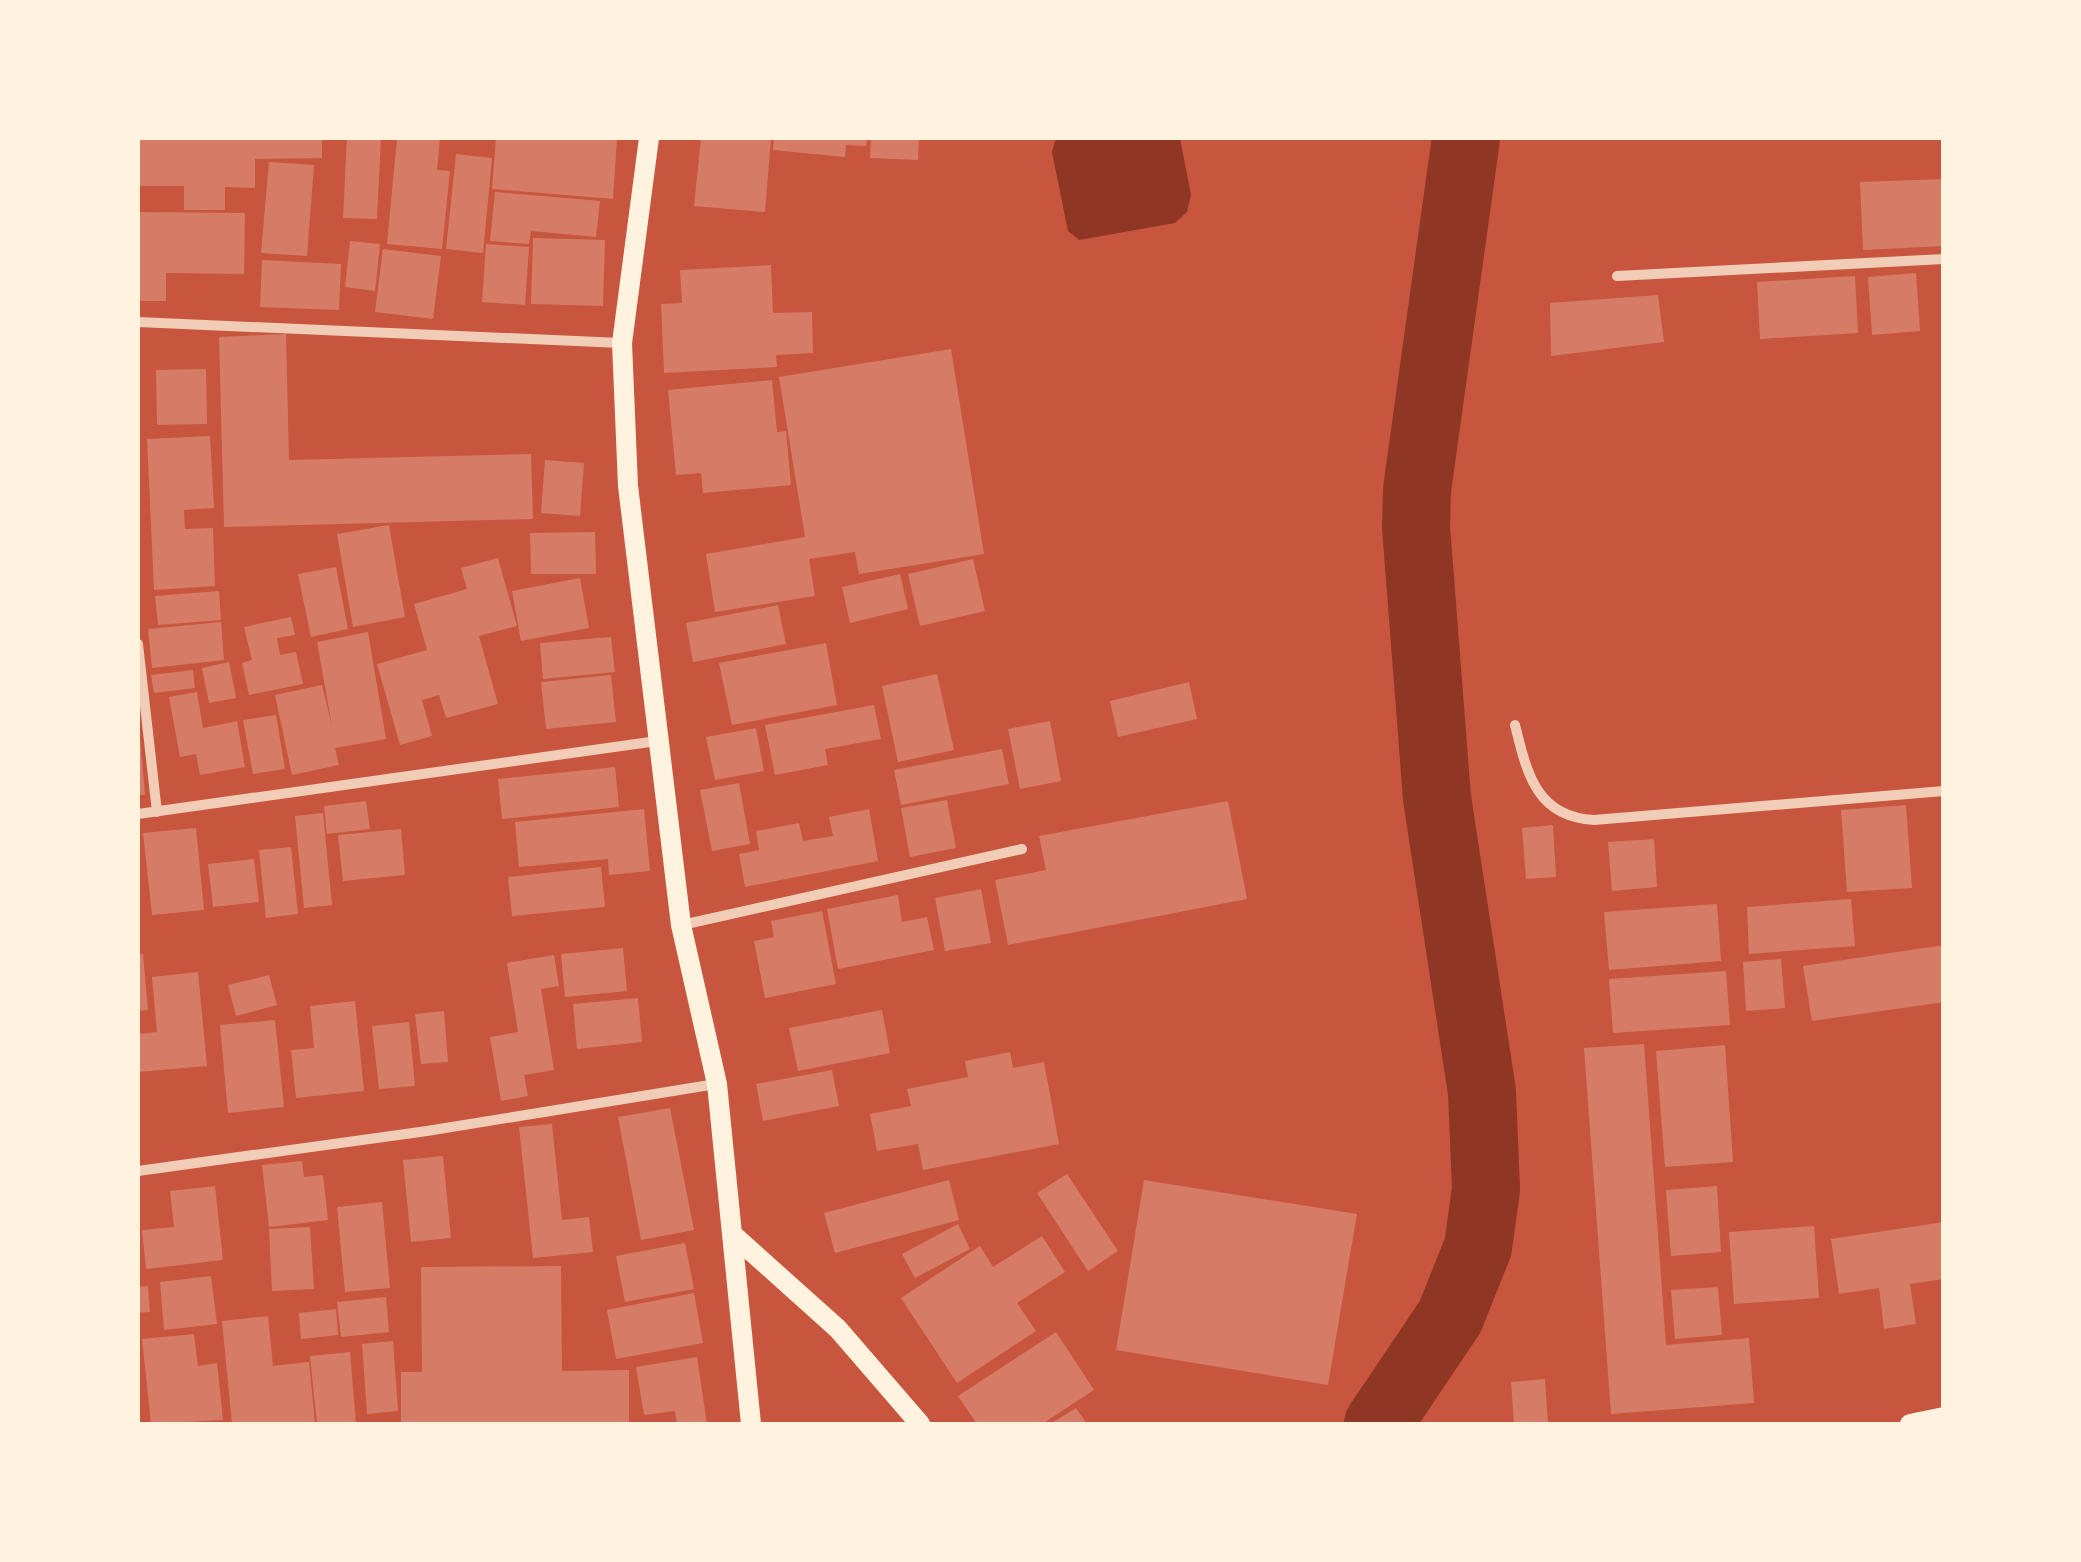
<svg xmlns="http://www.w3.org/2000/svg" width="2081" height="1562" viewBox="0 0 2081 1562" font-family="Jost,sans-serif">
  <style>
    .water { fill: #8f3625 }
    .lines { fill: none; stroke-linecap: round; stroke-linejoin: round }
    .river { stroke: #8f3625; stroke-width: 68 }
    .building { fill: #d67c66 }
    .minor { stroke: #f1ccb7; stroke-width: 10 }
    .secondary { stroke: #fff3e0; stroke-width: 20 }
  </style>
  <rect width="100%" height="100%" fill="#c8553d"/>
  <!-- water -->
  <path class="water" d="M1056,138h124l11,57 -4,17 -12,11 -96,17 -11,-9 -16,-79z"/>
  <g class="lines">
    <!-- river -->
    <path class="river" d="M1378,1424l72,-107 28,-70 8,-58 -4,-97 -45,-294 -21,-271 1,-37 49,-352"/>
  </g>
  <!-- building -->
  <path class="building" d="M138,138h184v20l-67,1v29l-30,-1v23h-41v-24h-46z
    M347,138h34l-4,81 -34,-1z
    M397,138h43l-3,32 13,1 -8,78 -55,-5z
    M496,138l121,1 -4,60 -121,-10z
    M701,138h70l-6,74 -71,-6z
    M774,138h93l-1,8 -20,-1 -1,12 -72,-7z
    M871,138h48l-1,22 -48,-2z
    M456,154l36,4 -9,95 -37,-4z
    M269,162l45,3 -7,91 -46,-3z
    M1944,179v67l-81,4 -3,-68z
    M495,192l105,9 -4,36 -65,-6 -2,13 -39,-3z
    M138,212l107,1 -1,61 -78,-1v28h-28z
    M533,238l72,2 -2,66 -72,-2z
    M350,241l30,3 -5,47 -30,-4z
    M486,244l43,3 -4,58 -43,-3z
    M383,249l58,7 -8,63 -58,-7z
    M262,260l79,4 -2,46 -79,-3z
    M771,265l2,48 39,-1 1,41 -37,2 1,12 -113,6 -3,-69 21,-1 -2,-33z
    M1916,273l4,58 -48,4 -4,-58z
    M1855,276l3,57 -98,6 -3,-57z
    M1658,295l6,47 -113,14 -1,-53z
    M286,334l3,126 242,-6 2,65 -309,8 -5,-190z
    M951,349l33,205 -125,20 -4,-22 -46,7 6,37 -100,16 -9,-58 99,-17 -26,-160z
    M206,369l1,55 -50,1 -1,-55z
    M772,380l5,52 9,-1 5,54 -88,8 -2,-20 -25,2 -8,-85z
    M210,436l4,72 -30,2 1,19 28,-1 2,58 -61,4 -7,-151z
    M545,460l39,3 -4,53 -39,-3z
    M389,525l16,92 -52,10 -16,-93z
    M595,532l1,42h-65l-1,-41z
    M498,558l19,68 -38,10 19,68 -52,14 -7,-23 -17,5 10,36 -32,9 -23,-81 50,-14 -13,-46 53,-15 -6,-21z
    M973,559l12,52 -65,15 -12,-52z
    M336,567l12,62 -37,8 -13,-63z
    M900,574l8,35 -58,14 -8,-36z
    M580,578l9,50 -68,13 -9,-50z
    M219,591l2,29 -63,5 -3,-29z
    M778,605l8,39 -93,18 -7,-39z
    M291,617l4,18 -18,3 3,17 16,-3 7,32 -54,11 -7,-32 10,-3 -8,-33z
    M221,622l3,38 -72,8 -4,-39z
    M368,632l18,107 -51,9 4,17 -47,10 -17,-80 47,-10 10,41 -15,-84z
    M611,637l4,35 -72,7 -3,-36z
    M826,643l11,62 -105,20 -13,-62z
    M229,662l7,36 -27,5 -7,-35z
    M193,670l2,18 -41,5 -3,-18z
    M937,674l17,76 -56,12 -16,-76z
    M611,675l5,47 -70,7 -5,-47z
    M1189,682l8,37 -79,18 -8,-36z
    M197,692l6,36 34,-7 8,46 -45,8 -4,-21 -16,3 -11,-60z
    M874,705l7,34 -56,10 3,16 -53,10 -10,-50z
    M276,715l9,54 -32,5 -10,-54z
    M1050,721l11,60 -41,8 -12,-60z
    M756,728l8,43 -49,9 -9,-43z
    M138,736h2l5,59h-7z
    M1002,749l7,35 -108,21 -7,-35z
    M615,767l4,40 -117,12 -4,-40z
    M739,783l11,61 -38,7 -12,-61z
    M947,800l9,48 -46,9 -9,-49z
    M366,801l4,28 -43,5 -3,-28z
    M1228,801l19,98 -239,46 -13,-65 51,-10 -7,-34z
    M1906,805l6,83 -65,4 -6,-82z
    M644,809l6,62 -41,4 -1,-16 -89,8 -4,-45z
    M869,809l9,52 -133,26 -6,-33 20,-4 -3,-19 43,-8 4,18 30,-5 -4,-19z
    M323,813l9,92 -28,3 -9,-92z
    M1553,825l3,52 -30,2 -4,-51z
    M196,828l8,82 -52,5 -9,-82z
    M401,829l4,46 -62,6 -5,-46z
    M1654,839l3,48 -45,4 -4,-49z
    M291,847l7,67 -32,4 -7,-68z
    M254,859l5,43 -46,5 -5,-43z
    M601,867l4,40 -93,9 -4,-39z
    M981,889l10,54 -46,8 -10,-53z
    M898,895l4,27 25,-5 7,33 -96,19 -11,-60z
    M1851,899l4,47 -106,8 -2,-47z
    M1717,904l4,57 -112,9 -5,-58z
    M822,911l14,73 -71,14 -11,-57 20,-4 -3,-16z
    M1944,945v57l-132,19 -9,-55z
    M623,948l4,43 -62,6 -4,-43z
    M143,954l5,56 -10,1v-56z
    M554,955l5,31 -18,3 13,81 -30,5 4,21 -27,5 -11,-64 28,-5 -11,-69z
    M1781,959l4,49 -39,3 -3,-49z
    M1726,971l4,54 -117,8 -4,-54z
    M198,972l9,94 -69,6v-38l19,-2 -5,-55z
    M269,975l8,30 -41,11 -8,-31z
    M638,998l4,44 -65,7 -4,-45z
    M355,1001l9,90 -68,7 -5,-48 23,-2 -4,-42z
    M882,1010l8,43 -92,18 -9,-43z
    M444,1011l4,51 -27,2 -6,-50z
    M275,1020l9,87 -56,6 -8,-88z
    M409,1022l6,64 -36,3 -7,-63z
    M1644,1044l22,301 83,-7 5,65 -143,11 -27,-366z
    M1725,1045l8,117 -68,5 -9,-116z
    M1010,1052l3,16 31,-6 15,82 -136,26 -5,-26 -41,7 -7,-37 41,-8 -4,-17 61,-12 -3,-16z
    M832,1070l7,36 -76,15 -7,-37z
    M670,1108l24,122 -53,10 -23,-123z
    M552,1124l10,96 27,-3 4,35 -60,6 -14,-131z
    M443,1156l8,82 -40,4 -8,-82z
    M302,1161l2,16 19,-2 5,45 -59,7 -7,-62z
    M1067,1174l51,77 -30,20 -51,-78z
    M949,1180l10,40 -124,33 -11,-40z
    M1144,1180l213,34 -29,171 -212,-35z
    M215,1186l8,74 -77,9 -4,-39 32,-3 -4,-36z
    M1717,1186l4,66 -50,4 -5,-66z
    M382,1202l8,86 -45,4 -8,-85z
    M1944,1222v57l-34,5 6,40 -32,5 -5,-41 -40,6 -8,-55z
    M958,1224l12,25 -55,29 -13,-24z
    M1814,1226l5,72 -85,6 -5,-72z
    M310,1227l4,62 -42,2 -3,-62z
    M1042,1236l23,36 -48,31 19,28 -79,52 -56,-85 79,-52 13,21z
    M685,1243l9,46 -69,13 -9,-46z
    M561,1266l1,105 67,-1v54h-228v-52h21l-1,-105z
    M211,1276l6,48 -53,6 -4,-48z
    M148,1286l2,26 -12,1v-26z
    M1718,1287l4,48 -47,4 -4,-49z
    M694,1293l9,50 -87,16 -9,-49z
    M386,1297l3,35 -48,5 -4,-35z
    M336,1309l2,26 -37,4 -2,-26z
    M268,1316l5,50 36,-4 6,61 -83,1 -10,-103z
    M1056,1332l38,58 -52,34h-65l-19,-28z
    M194,1334l4,32 19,-3 6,57 -72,4 -9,-85z
    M393,1341l5,70 -31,3 -5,-70z
    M350,1352l6,72h-39l-7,-68z
    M697,1357l10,67h-30l-2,-13 -31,4 -8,-48z
    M1545,1379l3,45h-34l-3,-42z
    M1076,1408l11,16h-37z"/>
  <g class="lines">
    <!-- minor -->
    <path class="minor" d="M1617,276l327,-17
      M138,322l483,21
      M138,644l19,168
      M1515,725c12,48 21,92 79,95l350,-29
      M138,814l519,-73
      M682,925l340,-76
      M138,1171l289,-40 289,-47"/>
    <!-- secondary -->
    <path class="secondary" d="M649,138l-27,205 6,143 53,439 36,159 15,150 106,95 82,95
      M732,1234l19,190
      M1910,1424l34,-7"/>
  </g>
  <!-- border -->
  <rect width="2081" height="1562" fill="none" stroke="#fff3e0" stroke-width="280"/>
</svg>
